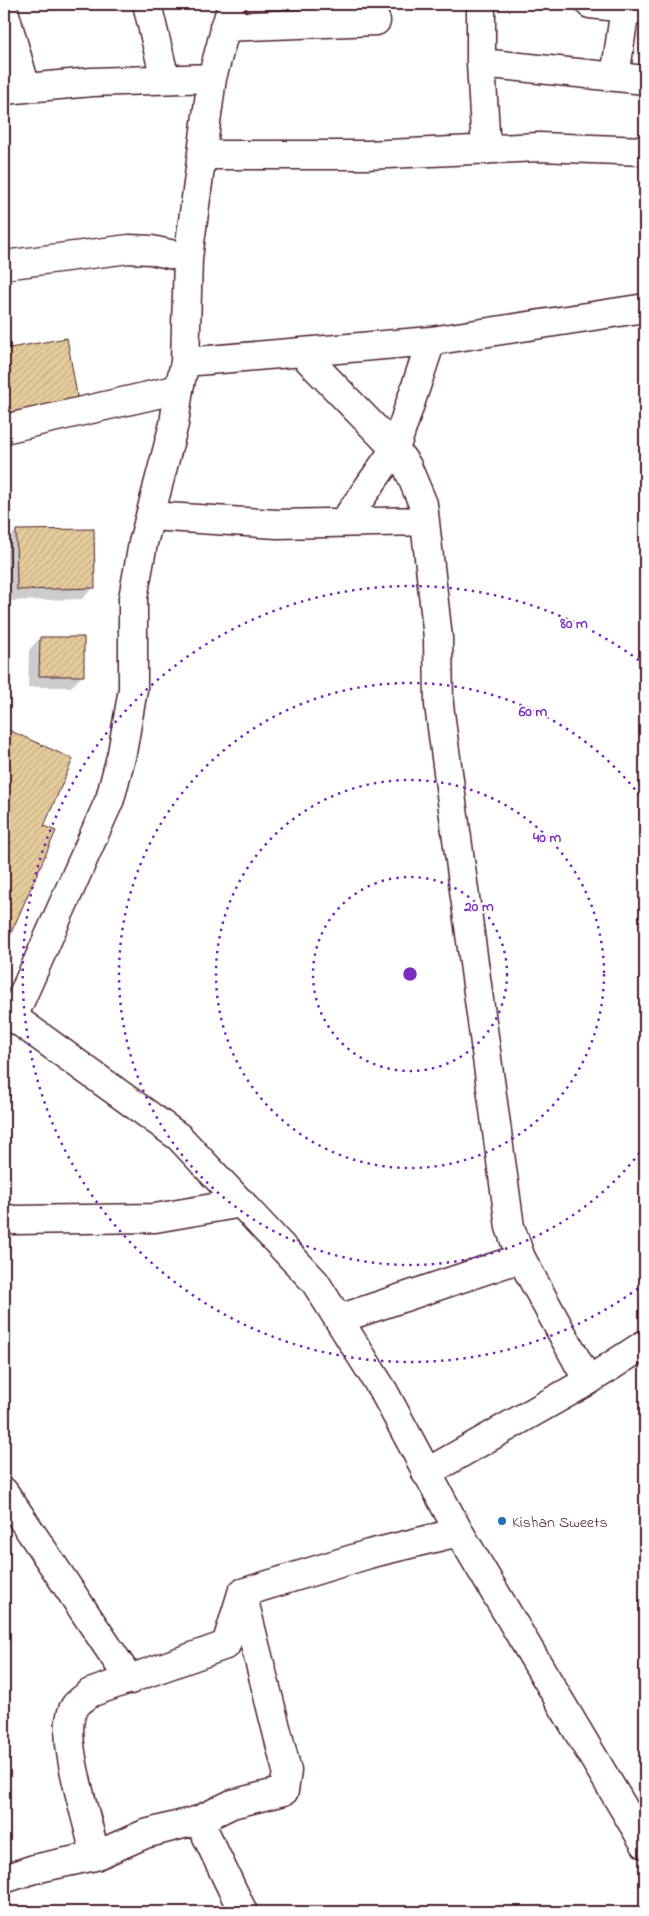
<svg xmlns="http://www.w3.org/2000/svg" width="649" height="1916" viewBox="0 0 649 1916" font-family="'Indie Flower',sans-serif">
  <style>
    .shadow { fill: #0003 }
    .building { fill: url(#building-hatch); stroke: #4a1f2b }
    .lines { fill: none; stroke-linecap: round; stroke-linejoin: round }
    .street-casing { stroke: #4a1f2b; stroke-width: 31 }
    .secondary-casing { stroke: #4a1f2b; stroke-width: 31 }
    .street { stroke: #fff; stroke-width: 28 }
    .secondary { stroke: #fff; stroke-width: 28 }
    .ring { fill: none; stroke: #7b2cbf; stroke-width: 2.5; stroke-dasharray: 2.5 5 }
    .poi-dot { fill: #1f6fb2; stroke: #fff; stroke-width: 2 }
    .labels { text-anchor: middle; stroke-width: 4.5; stroke-linejoin: round; paint-order: stroke }
    .poi-label { font-size: 16px; fill: #4a1f2b; stroke: #fff; text-anchor: start }
    .centre { fill: #7b2cbf; stroke: #fff; stroke-width: 2.5 }
    .ring-label { font-size: 15px; text-anchor: middle; font-weight: bold; fill: #7b2cbf; stroke: #fff; stroke-width: 4.5; stroke-linejoin: round; paint-order: stroke }
  </style>
  <defs>
    <pattern id="building-hatch" width="6" height="6" patternUnits="userSpaceOnUse" patternTransform="scale(1.25)"><rect width="6" height="6" fill="#e6cc9b"/><path d="M-1 1l2-2M0 6l6-6M5 7l2-2" fill="none" stroke="#c7af86"/></pattern>
  </defs>
  <rect width="100%" height="100%" fill="#fff"/>
  <filter id="ink" filterUnits="userSpaceOnUse"><feTurbulence type="fractalNoise" baseFrequency=".02" numOctaves="2"/><feDisplacementMap in="SourceGraphic" scale="10" xChannelSelector="R" yChannelSelector="G"/><feConvolveMatrix kernelMatrix="1 2 1 2 8 2 1 2 1" color-interpolation-filters="sRGB"/></filter>
  <g filter="url(#ink)">
    <!-- shadow -->
    <path class="shadow" d="M66,339l10,61 -72,26v-76z
      M16,531l78,56 -12,12 -76,2 -2,-58z
      M40,638l42,38 -11,11h-43l1,-37z
      M4,729l68,30 -30,67 12,5 -50,115z"/>
    <!-- building -->
    <path class="building" d="M67,338l11,63 -74,12v-64z
      M94,529l1,59 -78,2 -1,-60z
      M40,637h44v39h-45z
      M4,728l69,31 -29,67 12,5 -52,118z"/>
    <g class="lines">
      <defs>
        <path id="street" d="M147,4l18,75
          M481,4v59l5,87
          M590,4l55,6
          M4,11l22,77
          M224,27l152,-6
          M481,63l164,17
          M615,77l10,-69
          M4,90l88,-8 120,-4
          M202,155h165l172,-8 106,4
          M4,265l125,-16 22,1 37,8
          M302,353l93,96 12,17 16,38 15,134 1,67 5,38 66,484 11,31 67,123
          M185,362l246,-21 214,-33
          M4,429l175,-40
          M150,516l127,8 148,-3
          M344,522l51,-73 36,-108
          M13,1017l97,-218 12,-46 11,-64v-91l10,-55 31,-119 5,-35 6,-27 3,-104 24,-180 20,-74
          M4,1218l10,2 141,-2 87,-15
          M339,1319l182,-61
          M426,1473l162,-92 57,-37
          M4,1492l126,188
          M199,1820l44,92
          M95,1856c-5,-32 -39,-124 -20,-150 4,-5 11,-9 15,-13l136,-48 16,-52 127,-39 90,-22
          M4,1879l30,-10 61,-13 50,-22 54,-14 33,-16 52,-13 3,-20 -45,-178"/>
        <path id="secondary" d="M4,1013l9,4 166,120 136,145 69,110 75,140 186,312"/>
      </defs>
      <!-- street casing -->
      <use href="#street" class="street-casing"/>
      <!-- secondary casing -->
      <use href="#secondary" class="secondary-casing"/>
      <!-- street -->
      <use href="#street" class="street"/>
      <!-- secondary -->
      <use href="#secondary" class="secondary"/>
    </g>
  </g>
  <!-- distance rings -->
  <g class="ring">
    <circle cx="410" cy="974" r="97"/>
    <circle cx="410" cy="974" r="194"/>
    <path d="M644 1147A291 291 0 1 1 644 801"/>
    <path d="M644 1284A388 388 0 1 1 644 664"/>
  </g>
  <!-- markers -->
  <circle class="poi-dot" cx="502" cy="1521" r="5"/>
  <g class="labels">
    <!-- poi labels -->
    <g class="poi-label">
      <text x="512" y="1527">Kishan Sweets</text>
    </g>
  </g>
  <circle cx="410" cy="974" r="8" class="centre"/>
  <g class="ring-label">
    <text x="574" y="628">80 m</text>
    <text x="533" y="716">60 m</text>
    <text x="547" y="842">40 m</text>
    <text x="479" y="911">20 m</text>
  </g>
  <!-- margin -->
  <rect width="649" height="1916" fill="none" stroke="#fff" stroke-width="20"/>
  <rect x="10" y="10" width="629" height="1896" fill="none" stroke="#4a1f2b" stroke-width="2" filter="url(#ink)"/>
</svg>
